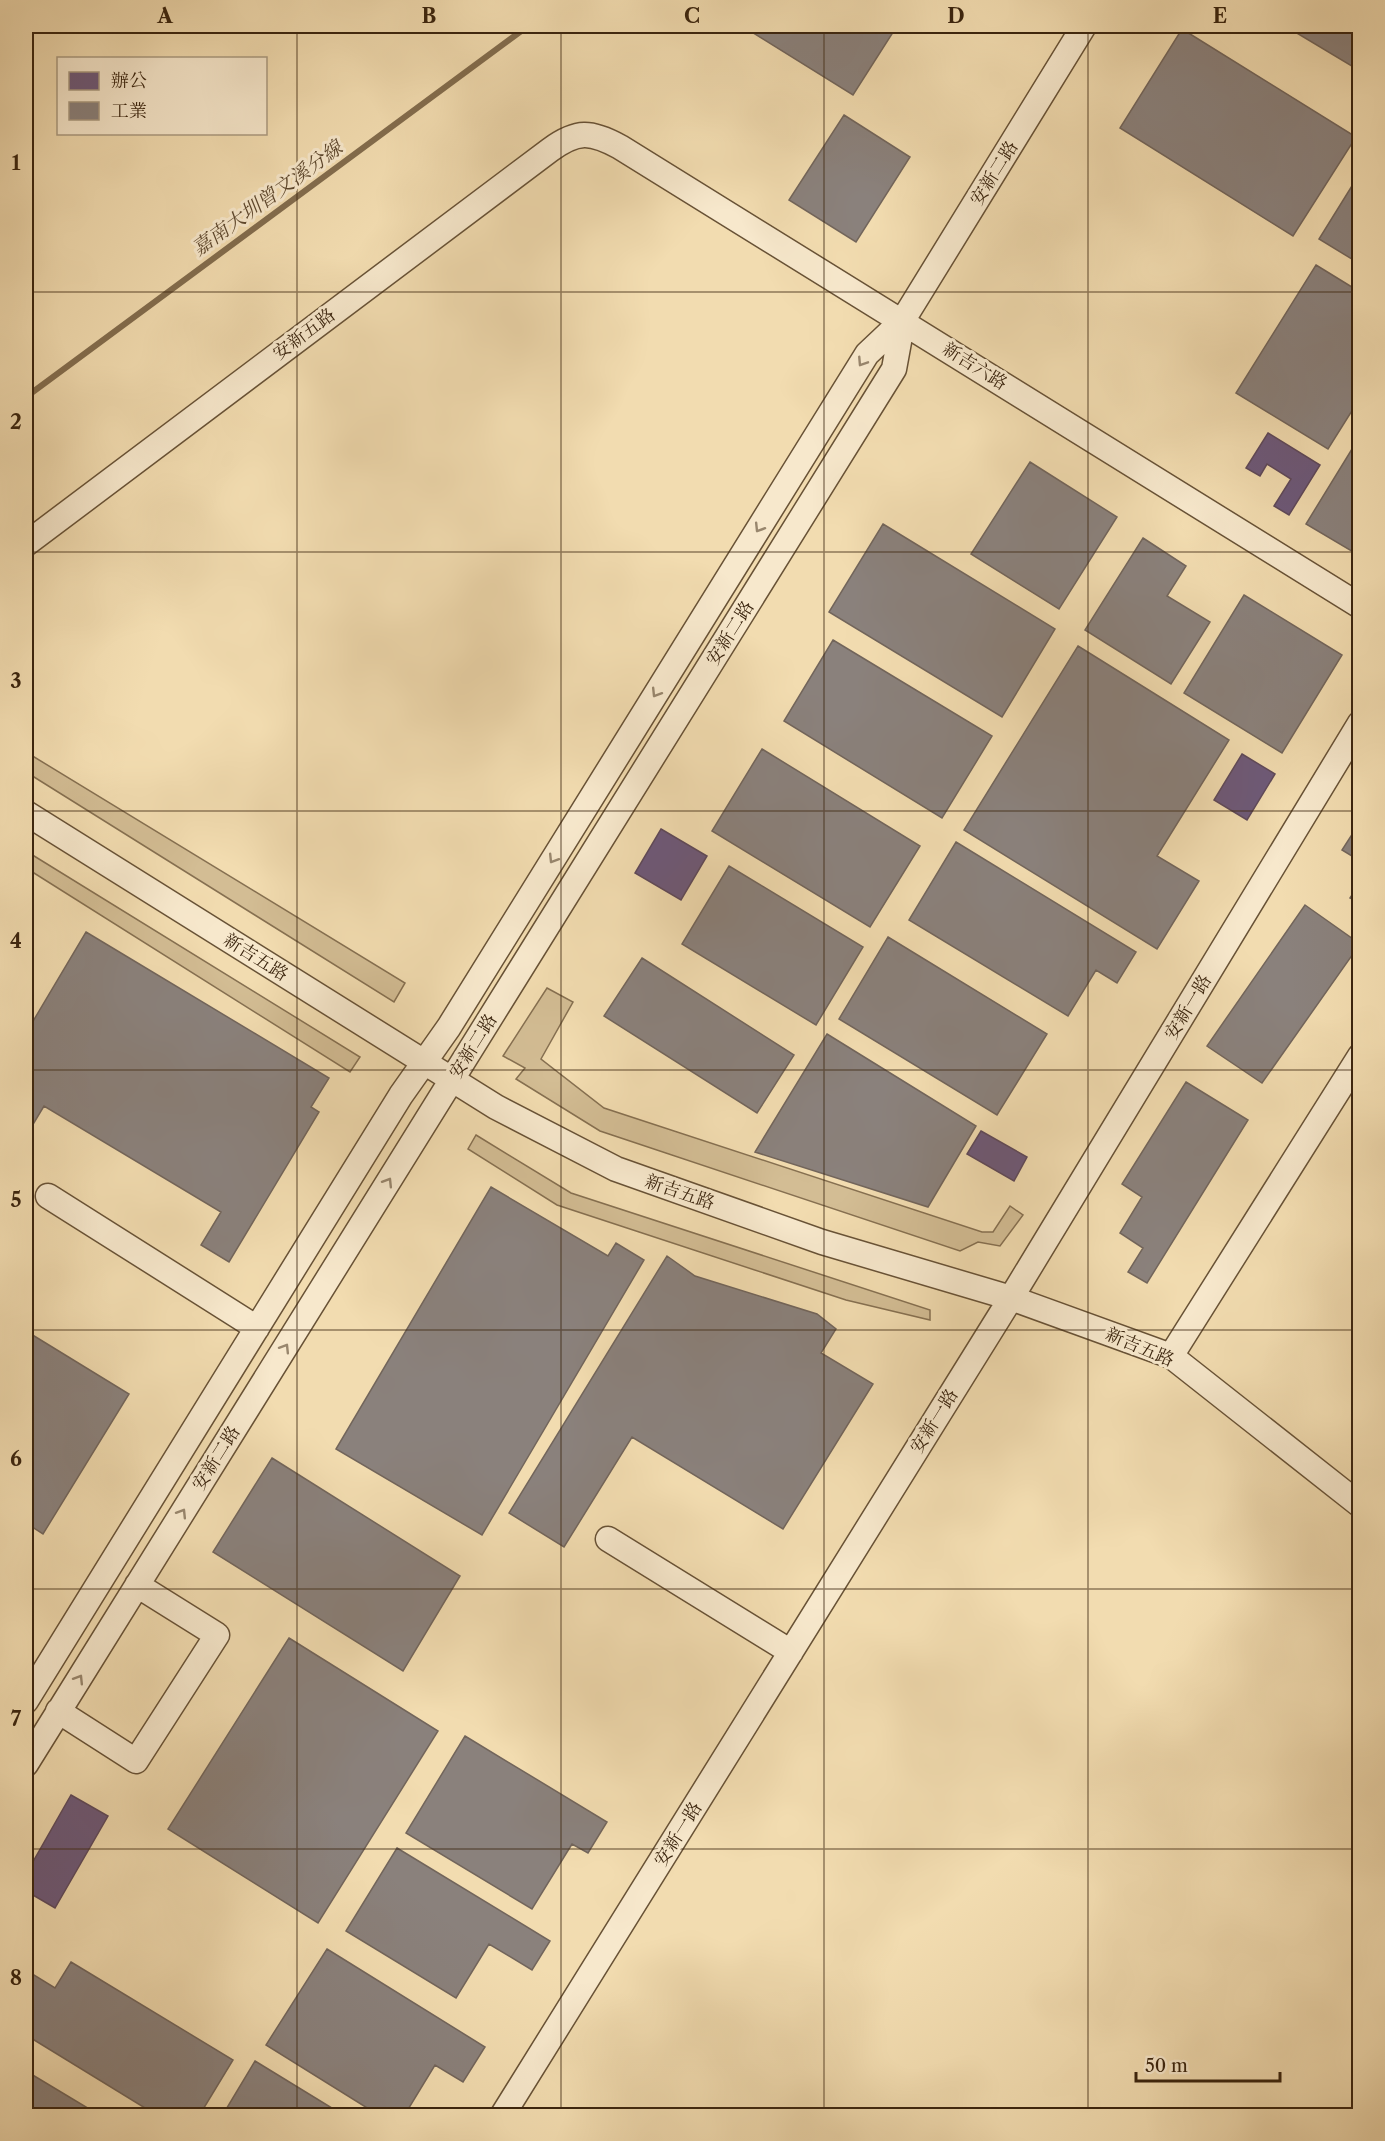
<svg xmlns="http://www.w3.org/2000/svg" width="1385" height="2141" viewBox="0 0 1385 2141" font-family="'Libre Caslon Text','Noto Serif TC',serif">
  <style>
    .green { fill: #d3bd94; stroke: #867051; stroke-width: 1.5 }
    .offices { fill: #6d597a; stroke: #5e495a; stroke-width: 1.5 }
    .industry { fill: #8a817c; stroke: #72655b; stroke-width: 1.5 }
    .lines { fill: none; stroke-linecap: round; stroke-linejoin: round }
    .stream { stroke: #836d4e; stroke-width: 6 }
    .minor-casing { stroke: #685236; stroke-width: 27 }
    .minor { stroke: #f7e8cc; stroke-width: 24 }
    .oneway { stroke: #98866d }
    .grid { fill: none; stroke: #3a240e; stroke-width: 1.5; stroke-opacity: 0.55 }
    .labels { text-anchor: middle; stroke-width: 6; stroke-linejoin: round; paint-order: stroke }
    .street-label { font-size: 18px; fill: #3a240e; stroke: #f7e8cc }
    .water-label { font-size: 20px; font-style: italic; fill: #5e482e; stroke: #f7e8cc }
    .neatline { fill: none; stroke: #3a240e; stroke-width: 2 }
    .grid-label { font-size: 20px; text-anchor: middle; font-weight: bold; fill: #3a240e }
  </style>
  <rect width="100%" height="100%" fill="#f2dcb0"/>
  <filter id="stains"><feTurbulence type="fractalNoise" baseFrequency=".00333" numOctaves="4"/><feColorMatrix values="0 0 0 0 .2 0 0 0 0 .09 0 0 0 0 .02 0 0 0 .5 -.17"/></filter>
  <radialGradient id="worn" r=".72"><stop offset=".6" stop-color="#630" stop-opacity="0"/><stop offset="1" stop-color="#630" stop-opacity=".3"/></radialGradient>
  <!-- green -->
  <path class="green" d="M26,752l379,231 -11,19 -368,-230z
    M26,851l334,206 -10,15 -324,-204z
    M547,988l26,14 -32,57 63,49 378,124h11l17,-26 13,9 -23,31 -22,-4 -18,9 -360,-120 -84,-52 9,-11 -22,-12z
    M476,1135l95,58 359,117v10l-84,-20 -289,-95 -89,-56z"/>
  <!-- offices -->
  <path class="offices" d="M1268,433l52,32 -31,50 -15,-9 17,-27 -24,-15 -7,12 -14,-8z
    M1242,754l33,20 -28,46 -33,-20z
    M661,829l46,27 -26,44 -46,-27z
    M981,1131l46,26 -13,24 -47,-27z
    M71,1795l37,21 -53,92 -29,-17v-17z"/>
  <!-- industry -->
  <path class="industry" d="M742,26h155l-44,69z
    M1285,26h75v45z
    M1182,29l174,108 -63,99 -173,-108z
    M844,115l66,42 -54,85 -67,-42z
    M1360,173v91l-41,-25z
    M1316,265l44,27v106l-32,51 -92,-56z
    M1360,436v120l-54,-32z
    M1030,462l87,55 -58,92 -88,-55z
    M883,524l172,105 -53,88 -173,-105z
    M1143,538l43,28 -19,30 43,26 -39,62 -86,-54z
    M1244,595l98,60 -60,98 -98,-60z
    M833,640l159,96 -50,82 -158,-97z
    M1078,646l151,94 -72,116 42,25 -42,68 -193,-119z
    M762,749l158,97 -50,81 -158,-96z
    M1360,822v39l-18,-11z
    M956,842l180,110 -19,31 -21,-13 -28,46 -159,-96z
    M729,866l134,81 -47,78 -134,-81z
    M1360,883v20l-10,-5z
    M1305,905l55,39 -98,139 -55,-37z
    M86,932l243,146 -18,29 8,5 -90,150 -28,-17 20,-33 -177,-106 -18,30v-103z
    M888,937l159,97 -50,81 -158,-96z
    M642,958l152,97 -37,58 -153,-97z
    M827,1034l149,92 -48,81 -173,-55z
    M1186,1082l62,38 -101,163 -19,-11 15,-24 -23,-15 22,-36 -20,-13z
    M491,1187l117,69 8,-13 28,17 -162,275 -146,-86z
    M667,1256l28,20 122,38 19,15 -15,24 52,31 -90,145 -151,-92 -68,110 -55,-34z
    M26,1331l103,63 -86,140 -17,-11z
    M272,1458l188,118 -57,95 -190,-119z
    M289,1638l149,93 -120,192 -150,-94z
    M465,1736l142,86 -19,31 -16,-9 -40,65 -126,-76z
    M397,1848l153,93 -18,29 -43,-26 -33,54 -110,-67z
    M327,1949l158,98 -22,35 -28,-17 -31,51h-24l-114,-71z
    M71,1962l162,98 -34,56h-41l-132,-81v-65l29,18z
    M255,2061l90,55h-123z
    M26,2071l75,45h-75z"/>
  <g class="lines">
    <!-- stream -->
    <path class="stream" d="M26,397l502,-371"/>
    <defs>
      <path id="minor" d="M26,544l524,-394c27,-20 41,-19 70,-3l740,459
        M26,813l470,294 120,62 206,73 189,56 160,58 189,149
        M48,1196l209,132
        M1171,1356l189,-300
        M608,1539l183,113
        M26,1701l375,-606 48,-68 418,-673 36,-34 181,-294
        M58,1711l78,50 81,-126 -80,-50
        M26,1764l868,-1395 9,-49
        M502,2116l509,-818 349,-575"/>
    </defs>
    <!-- minor casing -->
    <use href="#minor" class="minor-casing"/>
    <!-- minor -->
    <use href="#minor" class="minor"/>
  </g>
  <!-- one-way arrows -->
  <defs><path id="oneway-chevron" d="M-2-3.5L2.5 0L-2 3.5" fill="none" stroke-width="1.6" stroke-linecap="round" stroke-linejoin="round" transform="scale(1.5)"/></defs>
  <g class="oneway">
    <use href="#oneway-chevron" transform="translate(862 362) rotate(123)"/>
    <use href="#oneway-chevron" transform="translate(759 528) rotate(122)"/>
    <use href="#oneway-chevron" transform="translate(656 693) rotate(122)"/>
    <use href="#oneway-chevron" transform="translate(553 859) rotate(122)"/>
    <use href="#oneway-chevron" transform="translate(388 1182) rotate(-58)"/>
    <use href="#oneway-chevron" transform="translate(285 1348) rotate(-58)"/>
    <use href="#oneway-chevron" transform="translate(182 1513) rotate(-58)"/>
    <use href="#oneway-chevron" transform="translate(79 1679) rotate(-58)"/>
  </g>
  <!-- grid -->
  <path class="grid" d="M297,26v2090M561,26v2090M824,26v2090M1088,26v2090M26,292h1334M26,552h1334M26,811h1334M26,1070h1334M26,1330h1334M26,1589h1334M26,1849h1334"/>
  <g class="labels">
    <!-- street labels -->
    <g class="street-label">
      <text transform="translate(994 173) rotate(-58)" y="6">安新二路</text>
      <text transform="translate(304 334) rotate(-37)" y="6">安新五路</text>
      <text transform="translate(975 366) rotate(32)" y="6">新吉六路</text>
      <text transform="translate(730 633) rotate(-58)" y="6">安新二路</text>
      <text transform="translate(256 957) rotate(32)" y="6">新吉五路</text>
      <text transform="translate(1188 1007) rotate(-59)" y="6">安新一路</text>
      <text transform="translate(473 1046) rotate(-58)" y="6">安新二路</text>
      <text transform="translate(680 1192) rotate(19)" y="6">新吉五路</text>
      <text transform="translate(1140 1347) rotate(23)" y="6">新吉五路</text>
      <text transform="translate(934 1421) rotate(-58)" y="6">安新一路</text>
      <text transform="translate(216 1458) rotate(-58)" y="6">安新二路</text>
      <text transform="translate(678 1834) rotate(-58)" y="6">安新一路</text>
    </g>
    <!-- water labels -->
    <g class="water-label">
      <text transform="translate(267 198) rotate(-36)" y="7">嘉南大圳曾文溪分線</text>
    </g>
  </g>
  <!-- margin -->
  <rect width="1385" height="2141" fill="none" stroke="#f2dcb0" stroke-width="66"/>
  <!-- legend -->
  <rect x="57" y="57" width="210" height="78" fill="#f7e8cc" stroke="#ab9a80" stroke-width="1.5"/>
  <rect x="69" y="72" width="30" height="18" fill="#6d597a" stroke="#ab9a80" stroke-width="1.5"/>
  <text x="111" y="87" font-size="18" fill="#3a240e">辦公</text>
  <rect x="69" y="102" width="30" height="18" fill="#8a817c" stroke="#ab9a80" stroke-width="1.5"/>
  <text x="111" y="117" font-size="18" fill="#3a240e">工業</text>
  <!-- scale -->
  <path d="M1136 2072v9h144v-9" fill="none" stroke="#3a240e" stroke-width="3"/>
  <text x="1145" y="2072" font-size="18" fill="#3a240e" stroke="#f7e8cc" stroke-width="4.5" paint-order="stroke">50 m</text>
  <rect x="33" y="33" width="1319" height="2075" class="neatline"/>
  <g class="grid-label">
    <text x="165" y="23">A</text>
    <text x="429" y="23">B</text>
    <text x="692" y="23">C</text>
    <text x="956" y="23">D</text>
    <text x="1220" y="23">E</text>
    <text x="16" y="170">1</text>
    <text x="16" y="429">2</text>
    <text x="16" y="688">3</text>
    <text x="16" y="948">4</text>
    <text x="16" y="1207">5</text>
    <text x="16" y="1466">6</text>
    <text x="16" y="1726">7</text>
    <text x="16" y="1985">8</text>
  </g>
  <rect width="100%" height="100%" filter="url(#stains)"/>
  <rect width="100%" height="100%" fill="url(#worn)"/>
</svg>
